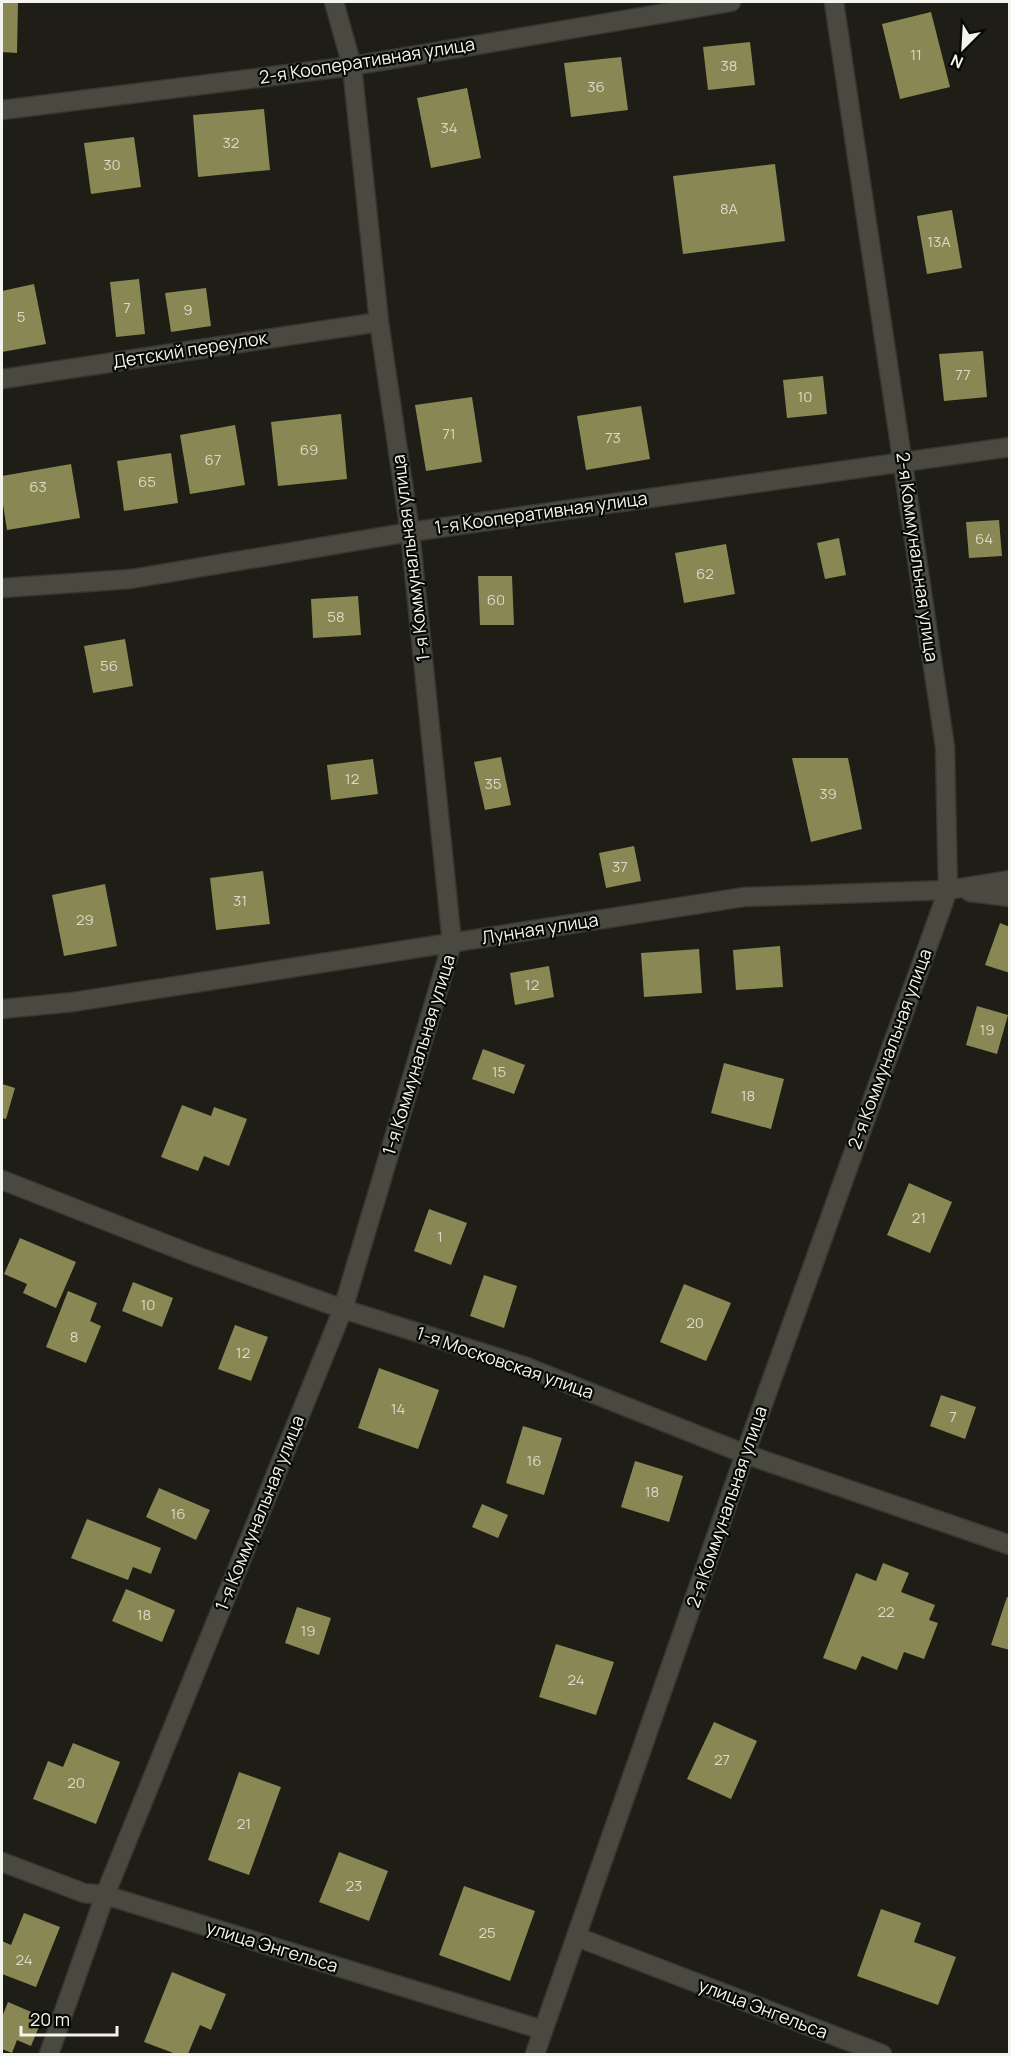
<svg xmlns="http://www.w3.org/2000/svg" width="1011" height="2056" viewBox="0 0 1011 2056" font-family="Manrope,sans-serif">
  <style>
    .building { fill: #898854 }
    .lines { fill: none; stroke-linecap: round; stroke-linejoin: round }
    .street-casing { stroke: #373732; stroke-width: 21 }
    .street { stroke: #494940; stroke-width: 18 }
    .labels { text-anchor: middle; stroke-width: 4.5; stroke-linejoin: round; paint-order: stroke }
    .number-label { font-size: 15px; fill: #d9d9c8 }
    .street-label { font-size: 18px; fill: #f4f4ee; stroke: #080805 }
  </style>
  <rect width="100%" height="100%" fill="#1e1e16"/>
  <!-- building -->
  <path class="building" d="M2,2h16l-1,51 -15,-1z
    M931,12l19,75 -50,12 -18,-75z
    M750,42l5,43 -47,5 -5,-43z
    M621,57l7,53 -57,7 -7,-54z
    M467,88l14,70 -50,10 -14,-70z
    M264,109l6,61 -72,7 -5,-62z
    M134,137l7,50 -50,7 -7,-51z
    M775,164l10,77 -102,13 -10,-78z
    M952,210l10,58 -35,6 -10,-58z
    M139,279l6,55 -29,3 -6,-55z
    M34,284l12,60 -44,8v-61z
    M206,288l5,38 -40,6 -6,-39z
    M983,351l4,46 -43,4 -5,-47z
    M823,376l4,38 -40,4 -4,-38z
    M472,397l10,65 -56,9 -11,-66z
    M641,406l9,53 -64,11 -9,-54z
    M341,414l6,65 -69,7 -7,-64z
    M235,425l10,60 -55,9 -10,-59z
    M171,453l7,50 -54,8 -7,-50z
    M71,464l9,54 -73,12 -5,-32v-22z
    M999,520l3,36 -33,2 -3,-36z
    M839,538l7,37 -21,4 -8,-36z
    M726,544l9,50 -51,9 -9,-50z
    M478,576h34l2,49h-34z
    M358,596l3,39 -48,3 -2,-39z
    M125,639l8,47 -40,7 -9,-47z
    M501,757l10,48 -26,5 -11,-48z
    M792,758h56l14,71 -51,13z
    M373,759l5,35 -47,6 -4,-35z
    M634,846l7,35 -35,7 -7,-35z
    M263,871l7,53 -54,6 -6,-52z
    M105,884l12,62 -53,10 -12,-61z
    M1000,923l10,4v46l-25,-8z
    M780,946l3,41 -47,3 -3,-40z
    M699,949l3,44 -58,4 -3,-44z
    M549,966l5,31 -39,8 -5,-32z
    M977,1006l31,9 -11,39 -31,-9z
    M483,1049l42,16 -11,29 -42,-15z
    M724,1063l60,16 -13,50 -60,-16z
    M2,1084l13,4 -9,31 -4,-1z
    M182,1105l29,11 3,-9 33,12 -18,47 -25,-10 -6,15 -37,-14z
    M909,1183l43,19 -22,51 -43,-18z
    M429,1209l38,14 -16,42 -37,-14z
    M20,1238l56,24 -20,46 -33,-15 4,-9 -23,-10z
    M484,1275l33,11 -13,42 -34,-12z
    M133,1282l40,16 -11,29 -40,-16z
    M684,1284l47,19 -25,58 -46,-19z
    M68,1291l29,12 -7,18 11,5 -15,37 -40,-16z
    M235,1325l33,12 -17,44 -33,-12z
    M379,1368l60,22 -21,59 -60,-21z
    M941,1395l35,12 -11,32 -35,-13z
    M523,1426l39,12 -18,57 -38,-12z
    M635,1461l48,15 -14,46 -48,-15z
    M159,1488l51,22 -14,30 -50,-23z
    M482,1504l26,11 -10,23 -26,-11z
    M87,1519l74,29 -10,26 -18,-7 -5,13 -57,-22z
    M883,1563l26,10 -8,19 34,13 -6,15 9,3 -14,36 -20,-7 -7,18 -35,-14 -6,14 -33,-12 33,-85 20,8z
    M126,1589l49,21 -13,32 -50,-21z
    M1007,1597l3,1v52l-19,-5z
    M297,1607l34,11 -12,37 -34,-12z
    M556,1644l58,18 -18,53 -57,-18z
    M714,1722l43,19 -26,58 -44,-20z
    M73,1743l47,19 -24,62 -63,-25 15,-38 15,6z
    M239,1772l42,15 -32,88 -41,-15z
    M339,1852l49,19 -19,50 -50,-19z
    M464,1886l71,25 -25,70 -71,-26z
    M881,1909l40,14 -7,19 42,15 -18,48 -81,-29z
    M24,1913l36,14 -24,60 -34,-13v-33l9,4z
    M172,1972l54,22 -15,36 -11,-5 -12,29h-12l-32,-12z
    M8,2002l35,15 -12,29 -14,-6 -5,13 -10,-4v-32z"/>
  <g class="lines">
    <defs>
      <path id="street" d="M2,110l350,-44 379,-64
        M2,379l377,-57
        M2,588l129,-9 279,-47 600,-85
        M970,892l40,5
        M2,1009l71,-7 671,-105 204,-7 62,-10
        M2,1180l194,76 147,53 181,57 221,88 265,91
        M2,1862l82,31 21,2 438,135
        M577,1937l305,117
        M49,2054l56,-159 238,-586 109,-366 -42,-411 -31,-210 -27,-256 -18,-64
        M535,2054l210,-600 203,-564 -3,-143 -111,-745"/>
    </defs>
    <!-- street casing -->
    <use href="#street" class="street-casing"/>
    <!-- street -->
    <use href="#street" class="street"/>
  </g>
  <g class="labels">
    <!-- number labels -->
    <g class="number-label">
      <text x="916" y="60">11</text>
      <text x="729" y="71">38</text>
      <text x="596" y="92">36</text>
      <text x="449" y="133">34</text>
      <text x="231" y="148">32</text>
      <text x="112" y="170">30</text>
      <text x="729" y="214">8А</text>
      <text x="939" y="247">13А</text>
      <text x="127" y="313">7</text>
      <text x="188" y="315">9</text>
      <text x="21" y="322">5</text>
      <text x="963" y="380">77</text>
      <text x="805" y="402">10</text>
      <text x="449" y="439">71</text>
      <text x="613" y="443">73</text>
      <text x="309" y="455">69</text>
      <text x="213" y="465">67</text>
      <text x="147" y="487">65</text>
      <text x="38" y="492">63</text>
      <text x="984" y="544">64</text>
      <text x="705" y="579">62</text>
      <text x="496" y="605">60</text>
      <text x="336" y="622">58</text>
      <text x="109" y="671">56</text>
      <text x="352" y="784">12</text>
      <text x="493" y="789">35</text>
      <text x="828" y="799">39</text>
      <text x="620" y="872">37</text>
      <text x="240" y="906">31</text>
      <text x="85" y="925">29</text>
      <text x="532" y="990">12</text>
      <text x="987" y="1035">19</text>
      <text x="499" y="1077">15</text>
      <text x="748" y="1101">18</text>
      <text x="919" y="1223">21</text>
      <text x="440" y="1242">1</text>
      <text x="148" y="1310">10</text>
      <text x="695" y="1328">20</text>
      <text x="74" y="1342">8</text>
      <text x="243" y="1358">12</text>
      <text x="398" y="1414">14</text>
      <text x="953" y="1422">7</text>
      <text x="534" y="1466">16</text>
      <text x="652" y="1497">18</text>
      <text x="178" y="1519">16</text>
      <text x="886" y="1617">22</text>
      <text x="144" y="1620">18</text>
      <text x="308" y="1636">19</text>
      <text x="576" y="1685">24</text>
      <text x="722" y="1765">27</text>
      <text x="76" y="1788">20</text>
      <text x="244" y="1829">21</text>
      <text x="354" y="1891">23</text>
      <text x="487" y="1938">25</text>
      <text x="24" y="1965">24</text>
    </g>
    <!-- street labels -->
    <g class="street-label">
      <text transform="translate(367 61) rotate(-9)" y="6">2-я Кооперативная улица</text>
      <text transform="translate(190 350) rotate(-9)" y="6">Детский переулок</text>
      <text transform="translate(541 513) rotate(-8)" y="6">1-я Кооперативная улица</text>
      <text transform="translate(917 557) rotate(82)" y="6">2-я Коммунальная улица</text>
      <text transform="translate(411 558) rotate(-97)" y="6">1-я Коммунальная улица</text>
      <text transform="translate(540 929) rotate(-9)" y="6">Лунная улица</text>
      <text transform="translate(890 1049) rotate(-70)" y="6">2-я Коммунальная улица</text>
      <text transform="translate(419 1055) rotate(-73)" y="6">1-я Коммунальная улица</text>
      <text transform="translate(505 1363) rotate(19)" y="6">1-я Московская улица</text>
      <text transform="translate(727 1507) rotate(-71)" y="6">2-я Коммунальная улица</text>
      <text transform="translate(260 1513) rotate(-68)" y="6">1-я Коммунальная улица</text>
      <text transform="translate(272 1947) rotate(17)" y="6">улица Энгельса</text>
      <text transform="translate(763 2009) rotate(21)" y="6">улица Энгельса</text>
    </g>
  </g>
  <!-- border -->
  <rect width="1011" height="2056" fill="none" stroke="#f4f4ee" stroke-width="6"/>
  <!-- north arrow -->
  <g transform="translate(963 48) rotate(204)" stroke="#080805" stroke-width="4.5" paint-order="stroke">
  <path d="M0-4.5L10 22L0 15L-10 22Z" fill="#f4f4ee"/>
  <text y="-9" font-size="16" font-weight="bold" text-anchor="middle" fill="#f4f4ee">N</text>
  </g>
  <!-- scale -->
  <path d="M21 2026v9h96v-9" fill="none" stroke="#f4f4ee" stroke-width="3"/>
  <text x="30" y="2026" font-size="18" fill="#f4f4ee" stroke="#080805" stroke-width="4.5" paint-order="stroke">20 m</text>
</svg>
